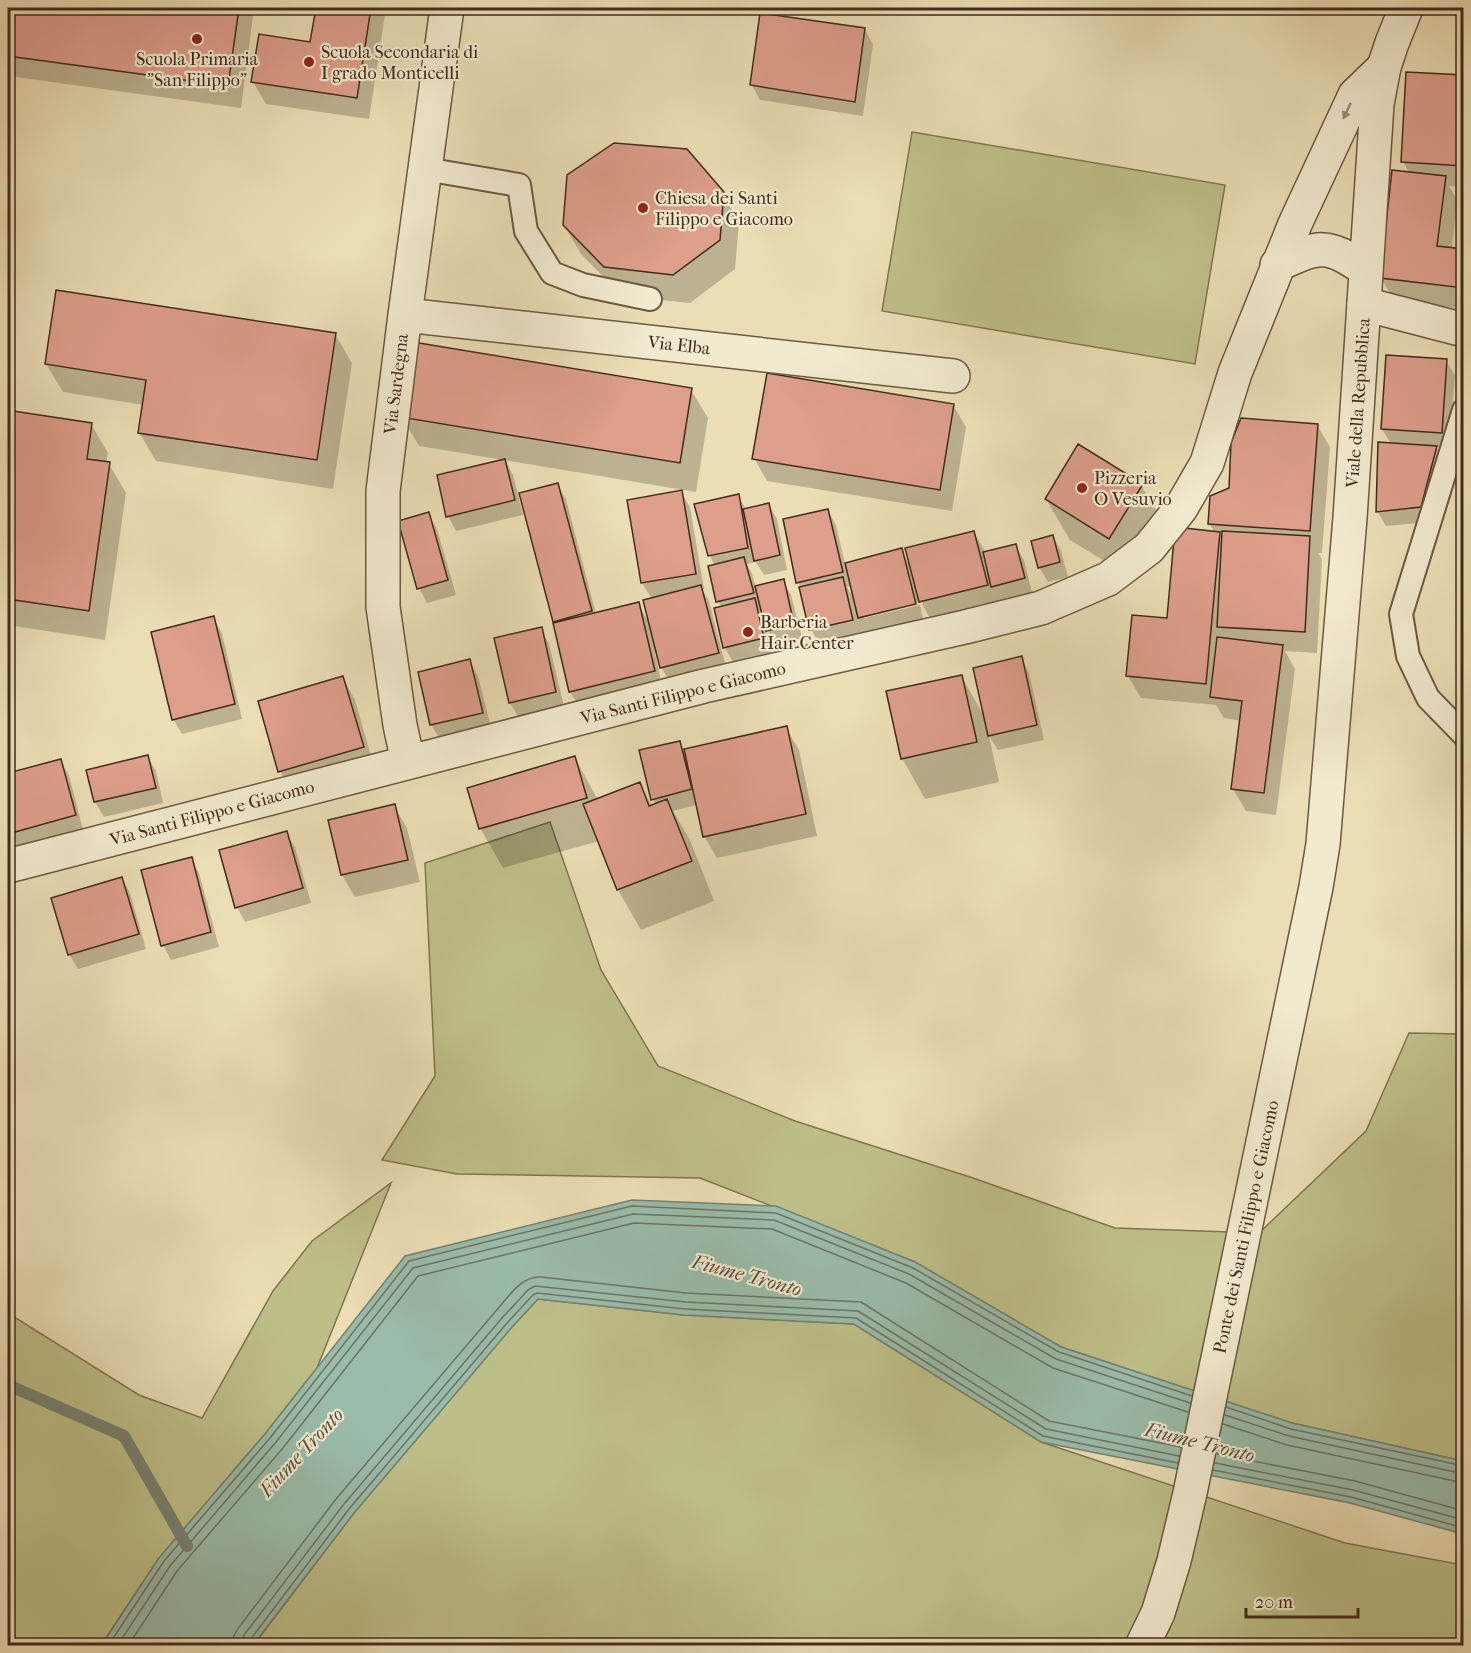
<svg xmlns="http://www.w3.org/2000/svg" width="1471" height="1653" viewBox="0 0 1471 1653" font-family="'IM FELL French Canon',serif">
  <style>
    .green { fill: #bebf88; stroke: #807552; stroke-width: 1.5 }
    .water { fill: #99bcaa; stroke: #768271; stroke-width: 1.5 }
    .shadow { fill: #0003; fill-rule: evenodd }
    .lines { fill: none; stroke-linecap: round; stroke-linejoin: round }
    .shore { stroke: #6e7463; stroke-width: 1.5 }
    .stream { stroke: #768271; stroke-width: 12 }
    .building { fill: #dd9e8b; stroke: #422b1c; stroke-width: 1.5 }
    .service-casing { stroke: #6c5842; stroke-width: 26 }
    .minor-casing { stroke: #6c5842; stroke-width: 36 }
    .tertiary-casing { stroke: #6c5842; stroke-width: 36 }
    .service { stroke: #f2eacf; stroke-width: 22 }
    .minor { stroke: #f2eacf; stroke-width: 33 }
    .tertiary { stroke: #f2eacf; stroke-width: 33 }
    .oneway { fill: #9a8a76 }
    .poi-dot { fill: #8f2418; stroke: #f2eacf; stroke-width: 2 }
    .labels { text-anchor: middle; stroke-width: 4.5; stroke-linejoin: round; paint-order: stroke }
    .poi-label { font-size: 18px; fill: #422b1c; stroke: #f2eacf; text-anchor: start }
    .street-label { font-size: 18px; fill: #422b1c; stroke: #f2eacf }
    .water-label { font-size: 20px; font-style: italic; fill: #584f40; stroke: #f2eacf }
  </style>
  <rect width="100%" height="100%" fill="#ebdeb5"/>
  <filter id="stains"><feTurbulence type="fractalNoise" baseFrequency=".00333" numOctaves="4"/><feColorMatrix values="0 0 0 0 .2 0 0 0 0 .09 0 0 0 0 .02 0 0 0 .5 -.17"/></filter>
  <radialGradient id="worn" r=".72"><stop offset=".6" stop-color="#630" stop-opacity="0"/><stop offset="1" stop-color="#630" stop-opacity=".3"/></radialGradient>
  <!-- green -->
  <path class="green" d="M912,132l313,53 -30,179 -313,-53z
    M550,822l51,148 57,96 137,55 178,57 142,50 144,5 107,-102 43,-98 54,1v427l-171,-38 -231,-76 -146,-85 -215,-84 -243,-4 -75,-14 53,-84 -10,-213z
    M391,1183l-74,185 -52,66 -106,124 -58,87h-93v-332l131,82 63,23 71,-127 39,-50z
    M538,1299l146,16 170,9 187,118 304,101 118,22v80l-1210,1 101,-133 158,-186z"/>
  <!-- water -->
  <path class="water" d="M632,1200l144,6 139,56 146,85 231,76 171,38v73l-113,-31 -309,-61 -187,-118 -170,-9 -146,-16 -26,28 -158,186 -101,132 -152,1 58,-88 106,-124 140,-178z"/>
  <!-- shadow -->
  <path class="shadow" d="M8,8h130l14,1 1,-1h101l-13,100 -233,-32z
    M317,8h69l-17,111 -103,-15 -13,-22 59,-38z
    M865,30l8,14 -10,72 -103,-16 -8,-15z
    M1464,76v111l-15,-1 8,14 -5,49 12,1v59l-70,-9 -13,-22 29,-104 -7,-12z
    M722,193l17,29 -4,47 -45,34 -68,-7 -41,-42 -17,-29z
    M8,272l6,11 -6,13z
    M335,334l17,29 -19,126 -177,-28 -17,-29 5,-27 -81,-13 -17,-28z
    M1446,361l9,14 -6,72h-13l9,15 -16,60 -43,4 -9,-15 14,-67 -9,-15z
    M691,390l17,28 -12,74 -277,-46 -17,-29z
    M953,405l13,22 -14,84 -185,-30 -13,-23z
    M15,413l76,11 17,29 -2,10 3,1 17,29 -21,147 -97,-15v-165z
    M1317,425l13,22 -8,106h-4l4,6 -5,94 -32,-2 10,18 -19,146 -30,-4 -13,-22 8,-68 -17,-3 -8,-13 -75,-7 -13,-22 40,-56 47,-87 -6,-10 21,-34z
    M505,460l8,15 10,40 -67,16 -8,-15z
    M557,485l9,14 30,115 42,-10 11,18 3,-23 -10,-16 -14,-82 53,-9 9,15 14,82h-2l7,12 17,66 -56,15 -9,-15 -3,-15 -3,1 7,33 -83,20 -9,-14 -16,-71z
    M1141,485l24,40 -33,53 -62,-38 -24,-41z
    M738,496l8,13 23,-4 8,14 10,51 -23,5 -8,-13 -9,2 5,10 4,13 27,-6 8,14 11,43 -26,7 -10,-18 5,26 -38,9 -8,-14 -3,-40 -4,-7 -3,-35 -5,-10 -14,-51z
    M828,511l8,14 9,39 56,-14 9,16 64,-33 12,20 29,-8 9,15 8,33 -28,7 6,26 -67,16 -21,-38h1v-3l-59,14v3l56,-13 3,14 -55,13 -34,38 -23,-41 -10,-41 -3,-6zM852,586l3,14 -8,-13z
    M428,514l9,15 19,66 -29,8 -8,-15z
    M1053,537l8,14 7,26 -20,5 -9,-15z
    M213,618l9,15 20,86 -60,15 -9,-15z
    M541,629l8,15 15,62 -46,11 -8,-15z
    M1021,658l8,15 15,67 -46,10 -9,-14 10,46 -74,17 -23,-41 60,-81 22,39z
    M469,661l9,15 13,51 -51,12 -9,-14z
    M343,678l12,22 20,70 -83,23 -12,-22z
    M786,728l13,22 18,86 -100,22 -13,-22 -7,-31 -24,6 17,29 24,61 -73,29 -23,-40 -19,-49 -96,27 -23,-40 95,-70 23,42 42,-16 12,22 4,-1 -3,-6 26,-57 5,8z
    M147,756l9,15 7,32 -59,14 -9,-15 -7,-31z
    M60,761l9,14 14,55 -75,21v-76z
    M394,806l13,22 13,54 -65,15 -13,-22z
    M286,833l9,14 16,56 -66,19 -8,-15 -16,-56z
    M191,859l8,14 20,74 -48,13 -8,-15z
    M122,878l8,15 16,56 -68,20 -9,-15z"/>
  <g class="lines">
    <!-- shore -->
    <path class="shore" d="M1226,1407l65,22 173,37
      M1225,1415l64,21 175,38
      M1223,1424l64,21 177,38
      M1217,1454l138,27 109,30
      M1215,1463l138,27 111,30
      M1213,1470l138,27 113,31
      M108,1646l56,-85 106,-123 139,-177 223,-55 144,7 137,55 146,84 133,44
      M117,1646l53,-80 106,-124 137,-174 220,-54 141,6 135,54 147,85 134,44
      M128,1646l49,-75 106,-123 135,-172 216,-53 138,6 134,54 147,85 135,44
      M232,1646l1,-8 4,-8 99,-131 159,-187c13,-14 25,-36 46,-35l145,16 175,9 188,119 132,26
      M241,1646l3,-11 100,-131 158,-186 26,-28 7,-4 151,16 172,9 188,118 133,27
      M249,1646l1,-6 99,-131 158,-186 26,-28 4,-2 148,16 171,9 187,118 135,27"/>
    <!-- stream -->
    <path class="stream" d="M8,1385l116,51 63,110"/>
  </g>
  <!-- building -->
  <path class="building" d="M8,8h231l-11,78 -220,-30z
    M316,8h55l-14,90 -106,-16 8,-48 51,8z
    M760,13l105,15 -10,74 -105,-17z
    M1406,72l58,3v91l-63,-4z
    M614,143l73,6 37,43 -4,48 -47,35 -69,-8 -41,-42 4,-50z
    M1392,170l54,6 -9,70 27,3v39l-84,-10z
    M56,290l280,43 -19,127 -179,-27 8,-53 -101,-16z
    M413,342l279,46 -12,75 -280,-46z
    M1386,355l61,4 -5,74 -61,-4z
    M767,373l187,31 -14,86 -188,-31z
    M13,411l79,12 -5,36 23,3 -21,149 -81,-12v-147z
    M1241,418l77,6 -8,107 -102,-7 2,-28 19,-8 2,-45z
    M1378,442l59,4 -16,61 -45,5z
    M1078,444l65,40 -34,55 -64,-40z
    M505,459l10,41 -69,17 -9,-42z
    M558,483l34,128 -39,11 -34,-129z
    M682,490l14,84 -55,9 -14,-83z
    M739,494l9,54 -40,8 -14,-52z
    M769,503l11,52 -26,6 -11,-52z
    M828,509l15,63 -47,11 -13,-64z
    M429,512l19,68 -31,9 -19,-68z
    M1175,527l45,5 -14,152 -80,-8 6,-61 35,3z
    M974,531l14,54 -69,17 -14,-54z
    M1222,531l88,5 -5,96 -88,-5z
    M1053,535l7,27 -22,6 -7,-27z
    M1016,544l9,34 -34,9 -8,-35z
    M902,548l14,56 -58,14 -13,-55z
    M744,557l10,36 -38,9 -8,-36z
    M843,577l10,43 -44,10 -10,-43z
    M784,579l10,45 -28,7 -11,-45z
    M701,585l18,68 -59,15 -17,-68z
    M755,598l9,40 -41,10 -9,-40z
    M639,602l16,69 -86,21 -16,-69z
    M214,616l21,88 -63,16 -21,-88z
    M542,627l14,65 -47,11 -15,-65z
    M1217,637l66,8 -19,148 -33,-4 11,-88 -32,-4z
    M1022,656l15,69 -49,11 -15,-68z
    M470,659l13,54 -53,12 -12,-53z
    M962,675l15,67 -76,17 -15,-68z
    M343,676l21,71 -86,25 -20,-71z
    M787,726l19,88 -103,23 -19,-88z
    M680,741l12,48 -41,11 -12,-50z
    M148,755l8,33 -62,14 -8,-32z
    M575,756l12,42 -108,31 -12,-41z
    M61,759l15,56 -68,19v-61z
    M640,782l9,24 18,-7 25,62 -75,29 -34,-86z
    M395,804l13,56 -67,15 -13,-55z
    M287,831l16,57 -68,20 -16,-58z
    M192,857l19,75 -50,14 -20,-76z
    M122,877l17,57 -71,21 -17,-57z"/>
  <g class="lines">
    <defs>
      <path id="service" d="M425,169l94,16 7,46 26,42 31,12 67,14
        M1464,410l-63,204 7,42 20,42 36,37"/>
      <path id="minor" d="M1277,265c43,-20 50,-22 89,5
        M1364,304l100,26
        M405,315l548,61
        M408,762l-8,-37 -17,-118v-116l22,-176 42,-307
        M8,866l696,-180 261,-59 76,-19 67,-29 41,-31 32,-40 26,-45 28,-90 60,-149 60,-129 29,-28"/>
      <path id="tertiary" d="M1142,1646l16,-33 16,-52 16,-68 126,-606 7,-43 27,-326 27,-414 7,-37 8,-24 14,-35"/>
    </defs>
    <!-- service casing -->
    <use href="#service" class="service-casing"/>
    <!-- minor casing -->
    <use href="#minor" class="minor-casing"/>
    <!-- tertiary casing -->
    <use href="#tertiary" class="tertiary-casing"/>
    <!-- service -->
    <use href="#service" class="service"/>
    <!-- minor -->
    <use href="#minor" class="minor"/>
    <!-- tertiary -->
    <use href="#tertiary" class="tertiary"/>
  </g>
  <!-- one-way arrows -->
  <defs><path id="oneway-solid" d="M-6-.8H1V-3.2L6.5 0L1 3.2V.8H-6Z" transform="scale(1.5)"/></defs>
  <use class="oneway" href="#oneway-solid" transform="translate(1347 111) rotate(115)"/>
  <!-- markers -->
  <g class="poi-dot">
    <circle cx="197" cy="39" r="6"/>
    <circle cx="309" cy="62" r="6"/>
    <circle cx="643" cy="208" r="6"/>
    <circle cx="1082" cy="488" r="6"/>
    <circle cx="748" cy="632" r="6"/>
  </g>
  <g class="labels">
    <!-- poi labels -->
    <g class="poi-label">
      <text x="321" y="58">Scuola Secondaria di<tspan x="321" dy="21">I grado Monticelli</tspan></text>
      <text x="197" y="65" text-anchor="middle">Scuola Primaria<tspan x="197" dy="21">"San Filippo"</tspan></text>
      <text x="655" y="204">Chiesa dei Santi<tspan x="655" dy="21">Filippo e Giacomo</tspan></text>
      <text x="1094" y="484">Pizzeria<tspan x="1094" dy="21">O Vesuvio</tspan></text>
      <text x="760" y="628">Barberia<tspan x="760" dy="21">Hair Center</tspan></text>
    </g>
    <!-- street labels -->
    <g class="street-label">
      <text transform="translate(679 345) rotate(6)" y="6">Via Elba</text>
      <text transform="translate(396 384) rotate(-83)" y="6">Via Sardegna</text>
      <text transform="translate(1358 403) rotate(-86)" y="6">Viale della Repubblica</text>
      <text transform="translate(683 693) rotate(-14)" y="6">Via Santi Filippo e Giacomo</text>
      <text transform="translate(212 813) rotate(-15)" y="6">Via Santi Filippo e Giacomo</text>
      <text transform="translate(1246 1227) rotate(-78)" y="6">Ponte dei Santi Filippo e Giacomo</text>
    </g>
    <!-- water labels -->
    <g class="water-label">
      <text transform="translate(747 1275) rotate(15)" y="7">Fiume Tronto</text>
      <text transform="translate(1200 1442) rotate(14)" y="7">Fiume Tronto</text>
      <text transform="translate(301 1452) rotate(-47)" y="7">Fiume Tronto</text>
    </g>
  </g>
  <!-- margin -->
  <rect width="1471" height="1653" fill="none" stroke="#ebdeb5" stroke-width="30"/>
  <rect x="9" y="9" width="1453" height="1635" fill="none" stroke="#422b1c" stroke-width="3"/>
  <rect x="15" y="15" width="1441" height="1623" fill="none" stroke="#422b1c" stroke-width="1.5"/>
  <!-- scale -->
  <path d="M1246 1608v9h112v-9" fill="none" stroke="#422b1c" stroke-width="3"/>
  <text x="1255" y="1608" font-size="18" fill="#422b1c" stroke="#f2eacf" stroke-width="4.5" paint-order="stroke">20 m</text>
  <rect width="100%" height="100%" filter="url(#stains)"/>
  <rect width="100%" height="100%" fill="url(#worn)"/>
</svg>
